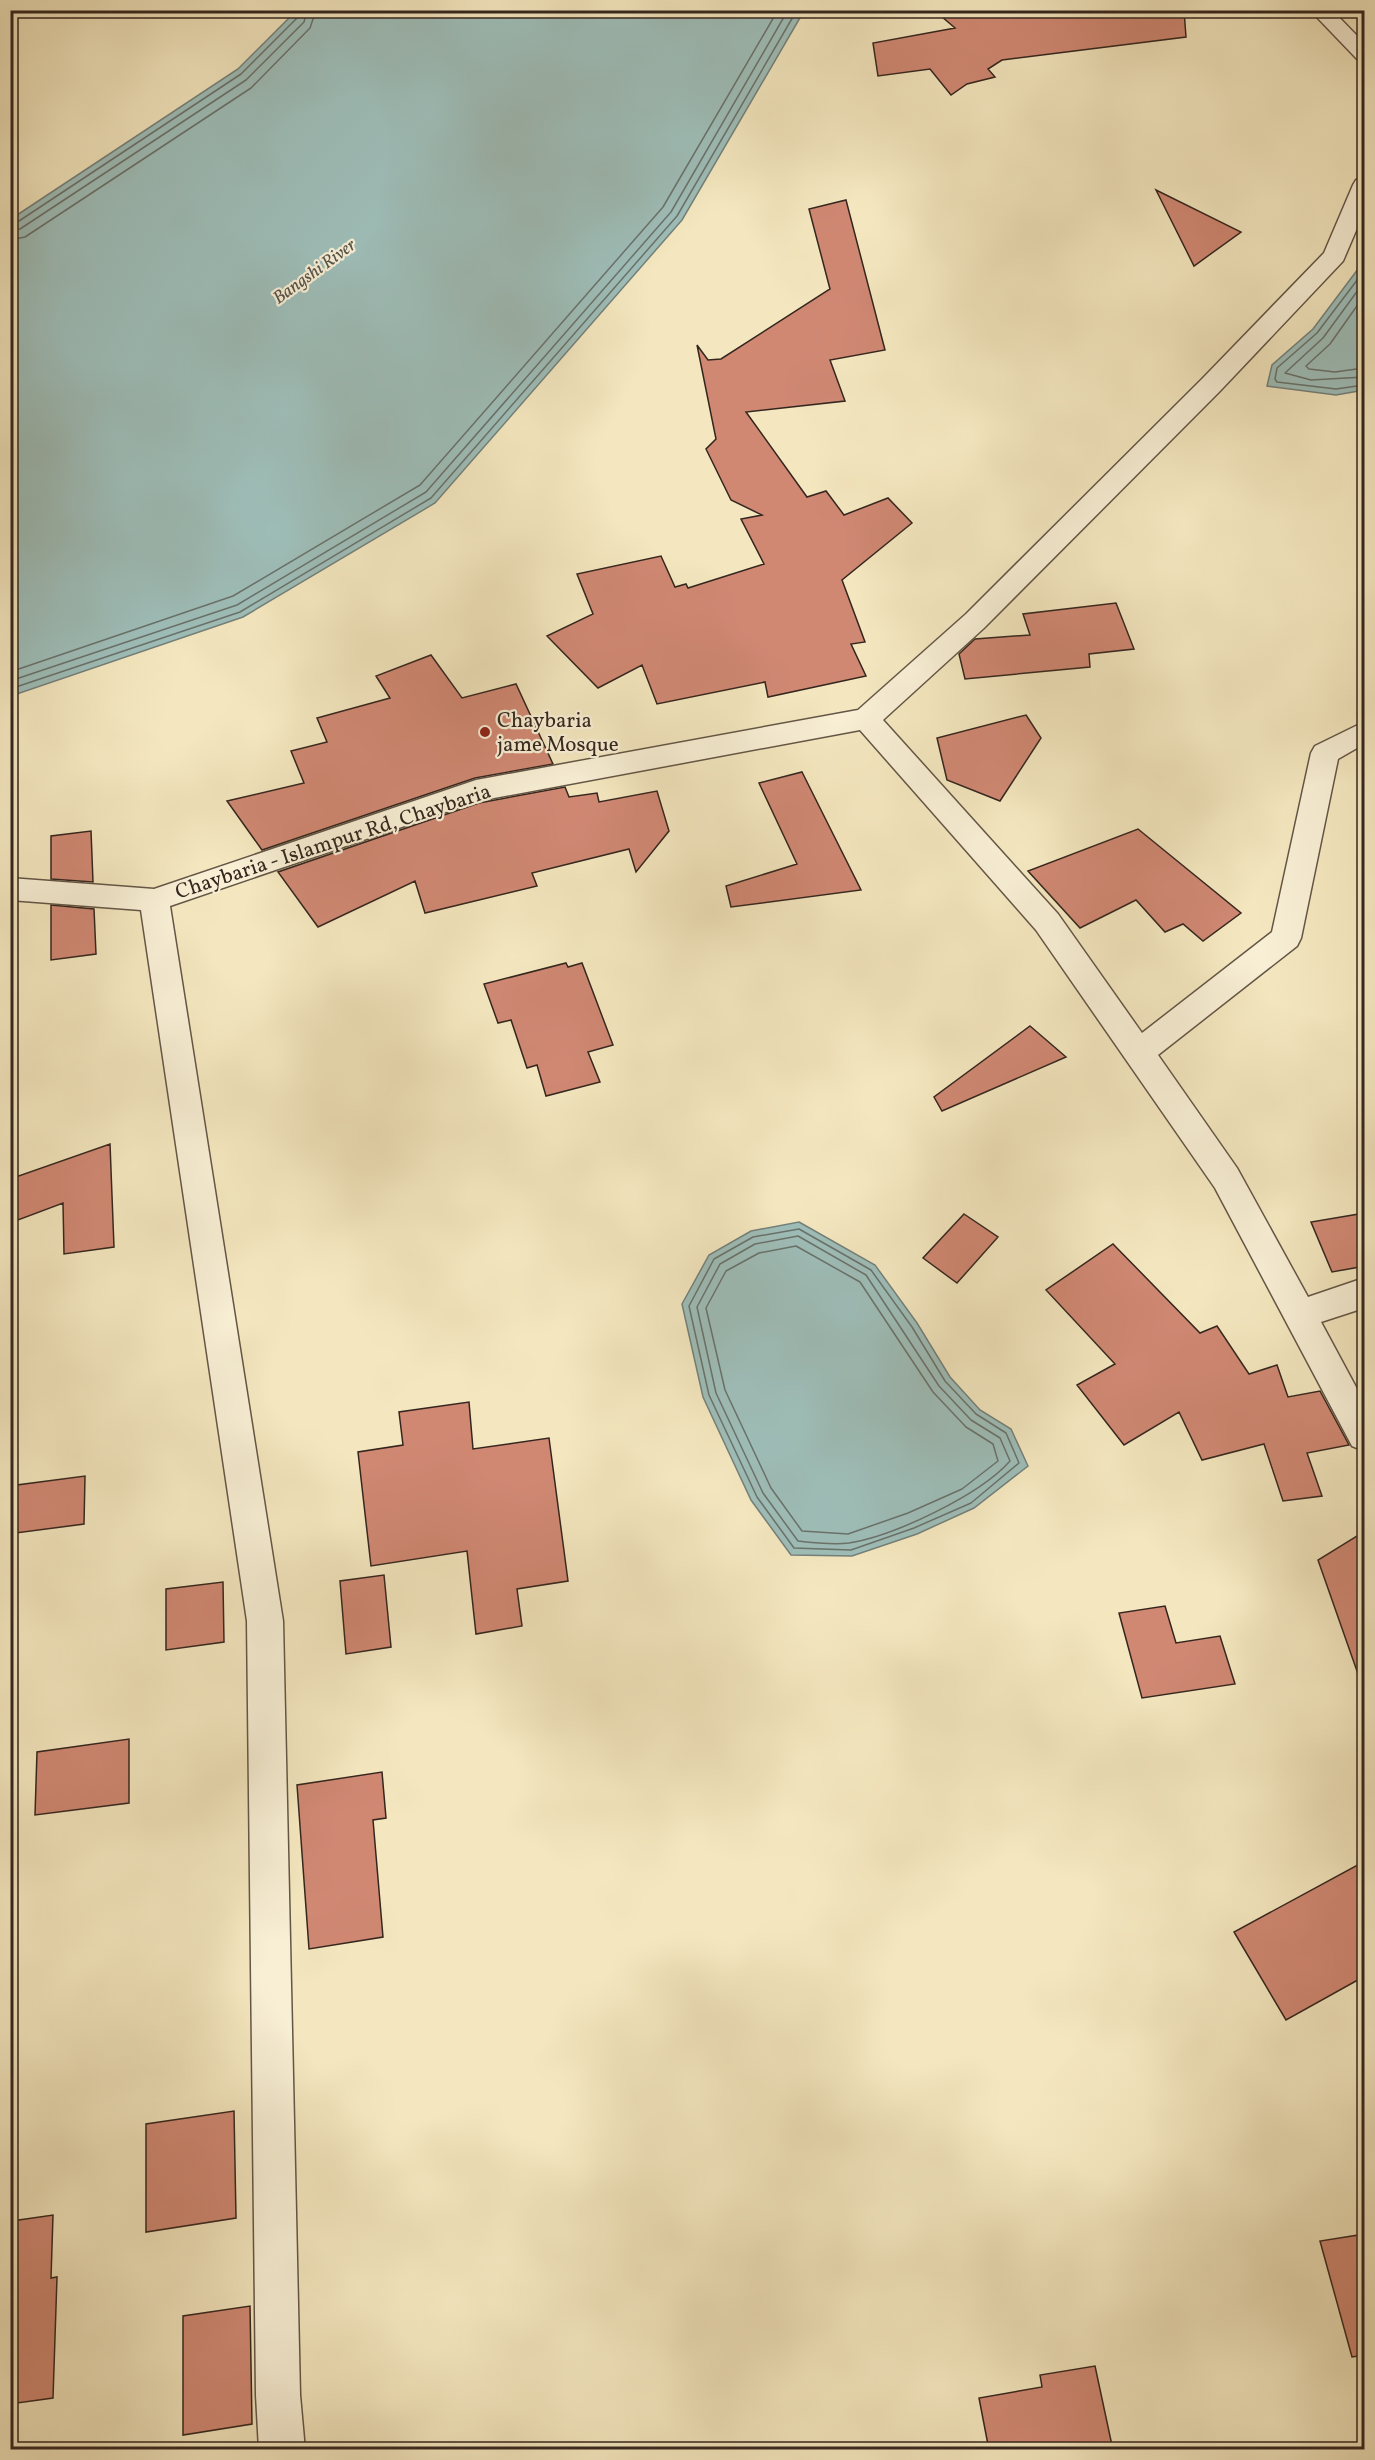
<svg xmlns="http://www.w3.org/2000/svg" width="1375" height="2460" viewBox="0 0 1375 2460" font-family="Vollkorn,serif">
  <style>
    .water { fill: #9ebeb9; stroke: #74817b; stroke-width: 1.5 }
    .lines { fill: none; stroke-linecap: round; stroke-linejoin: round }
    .shore { stroke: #69726c; stroke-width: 1.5 }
    .building { fill: #d08873; stroke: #34261e; stroke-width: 1.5 }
    .minor-casing { stroke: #645646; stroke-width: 3 }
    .minor { fill: #f8efd5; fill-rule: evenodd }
    .poi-dot { fill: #8f2418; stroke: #f8efd5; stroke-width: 2 }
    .labels { text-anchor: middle; stroke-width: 4.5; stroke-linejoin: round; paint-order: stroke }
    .far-water-label { font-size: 18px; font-style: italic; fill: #54544c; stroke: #f8efd5 }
    .poi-label { font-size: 21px; fill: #34261e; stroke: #f8efd5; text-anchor: start }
    .street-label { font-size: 21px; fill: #34261e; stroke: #f8efd5 }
  </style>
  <rect width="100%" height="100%" fill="#f4e7bf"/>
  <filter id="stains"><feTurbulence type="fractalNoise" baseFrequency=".00333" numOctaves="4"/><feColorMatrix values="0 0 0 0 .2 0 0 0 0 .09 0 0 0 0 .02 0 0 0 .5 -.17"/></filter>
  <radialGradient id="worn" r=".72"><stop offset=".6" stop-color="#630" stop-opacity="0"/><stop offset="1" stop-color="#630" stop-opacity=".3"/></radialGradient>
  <!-- water -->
  <path class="water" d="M296,11h508l-122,209 -247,283 -192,114 -232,79v-477l227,-150z
    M1364,261v129l-28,5 -69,-9 5,-21 41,-36z
    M799,1222l76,43 42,58 33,54 30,33 31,19 17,37 -54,42 -57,26 -65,22 -61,-1 -40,-55 -48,-103 -21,-93 27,-49 42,-24z"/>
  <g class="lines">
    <!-- shore -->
    <path class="shore" d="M10,224l6,-1 225,-149 57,-57 2,-7
      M10,231l10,-2 226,-149 58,-58 3,-12
      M10,240l15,-3 226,-149 59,-60 6,-18
      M1364,271l-47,62 -40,35 -2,11 2,3 59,7 28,-4
      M1364,282l-41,56 -38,35 26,7 53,-3
      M1364,296l-34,48 -24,22 3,3 26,3 29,-4
      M10,672l223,-76 187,-111 243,-278 115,-197
      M10,681l227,-76 189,-113 245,-280 117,-202
      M10,689l230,-77 191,-114 246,-282 120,-206
      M799,1229l72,41 41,57 33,54 31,33 30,19 13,30 -48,40 -57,25 -63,22 -57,-2 -37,-51 -48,-102 -20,-89 25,-47 39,-22z
      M798,1236l68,39 73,111 32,34 29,18 10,23c-30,34 -116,75 -161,82 -16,2 -34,0 -51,-2l-35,-48 -47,-100 -19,-86 23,-43 35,-20z
      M796,1246l64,36 73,110 33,35 27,17 5,17 -36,28 -54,24 -60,21 -46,-3 -31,-43 -46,-98 -19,-82 20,-37 33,-18z"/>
  </g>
  <!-- building -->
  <path class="building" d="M934,10h250l2,27 -184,23 -14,9 7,8 -28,7 -16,11 -21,-26 -52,7 -5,-33 82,-15z
    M1156,190l85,42 -47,34z
    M846,200l39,150 -55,10 15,41 -99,11 61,85 19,-6 18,24 44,-17 24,25 -70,57 23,62 -14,2 15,32 -98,21 -3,-15 -108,22 -15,-39 -44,23 -51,-52 46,-22 -16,-40 84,-18 14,31 11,-3 2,4 76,-24 -23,-45 21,-4 -31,-15 -25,-51 10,-10 -19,-94 11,15 13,-1 109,-70 -21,-80z
    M1116,603l18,46 -45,5 1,13 -125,12 -6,-25 16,-15 55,-4 -7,-21z
    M431,655l31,43 54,-14 37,80 -78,14 -213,72 -35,-49 77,-18 -13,-32 36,-9 -10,-24 73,-20 -14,-22z
    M1026,715l15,23 -41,63 -53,-21 -10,-42z
    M802,772l59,118 -130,17 -5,-21 71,-22 -38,-81z
    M565,787l4,10 28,-4 2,9 58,-11 12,40 -33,41 -7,-23 -97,24 5,13 -112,27 -10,-32 -97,46 -40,-55 201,-69z
    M1138,829l103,84 -38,28 -20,-17 -18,8 -29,-32 -56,28 -52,-57z
    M91,831l2,51 -42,-3v-43z
    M51,905l43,4 2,45 -45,6z
    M566,963l2,4 14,-4 31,82 -25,7 12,30 -54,14 -9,-31 -10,3 -16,-48 -13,3 -14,-39z
    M1030,1026l36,31 -124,54 -8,-14z
    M110,1144l4,103 -50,7 -1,-51 -53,20v-44z
    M1365,1213v53l-33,6 -21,-50z
    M964,1214l34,23 -41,46 -34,-25z
    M1113,1244l87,89 17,-7 32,48 28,-9 11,32 32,-6 29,54 -42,8 15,43 -39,5 -19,-57 -62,16 -23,-48 -55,33 -47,-60 38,-21 -69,-74z
    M469,1402l4,47 76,-11 19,143 -51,8 5,37 -46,8 -9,-83 -96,15 -13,-114 45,-7 -4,-33z
    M85,1476l-1,48 -68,9 1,-48z
    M1365,1531v142l-7,1 -40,-114z
    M384,1575l7,72 -45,7 -6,-73z
    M223,1582l1,60 -58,8v-61z
    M1165,1606l11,37 44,-7 15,48 -93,14 -23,-85z
    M129,1739v64l-94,12 2,-63z
    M382,1772l4,46 -13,2 10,117 -74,12 -12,-164z
    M1365,1861v115l-79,44 -52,-88z
    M234,2111l2,107 -90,14v-108z
    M53,2215l-2,63 6,-1 -4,121 -43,6 2,-183z
    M1365,2234v121l-13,2 -32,-116z
    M250,2306l2,118 -69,11v-119z
    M1095,2366l18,84h-124l-10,-52 63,-11 -2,-12z"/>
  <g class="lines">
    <defs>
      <path id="minor" d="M1310,10h22l32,33v18l-7,-2z
        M1364,178v34l-21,49 -123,130 -236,237 -101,92 175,194 84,119 130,-101 39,-179 4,-7 49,-24v22l-26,15 -37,179 -4,8 -139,109 79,113 71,129 56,-19v30l-43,14 43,80v49l-12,-5 -137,-258 -179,-258 -176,-200 -382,71 -308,105 113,715 17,774 5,55h-46l-3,-55 -9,-774 -106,-711 -131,-10v-22l144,11 322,-109 382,-70 108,-96 236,-235 122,-126 29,-68 3,-5z"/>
    </defs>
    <!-- minor casing -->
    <use href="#minor" class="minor-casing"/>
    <!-- minor -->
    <use href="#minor" class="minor"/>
  </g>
  <!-- markers -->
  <circle class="poi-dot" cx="485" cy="732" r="6"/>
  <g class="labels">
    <!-- far-water labels -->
    <g class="far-water-label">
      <text transform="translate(314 271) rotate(-36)" y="6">Bangshi River</text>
    </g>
    <!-- poi labels -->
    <g class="poi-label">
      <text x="497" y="727">Chaybaria<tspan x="497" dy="24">jame Mosque</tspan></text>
    </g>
    <!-- street labels -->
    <g class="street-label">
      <text transform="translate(333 841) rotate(-18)" y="7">Chaybaria - Islampur Rd, Chaybaria</text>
    </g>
  </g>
  <!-- margin -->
  <rect width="1375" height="2460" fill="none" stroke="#f4e7bf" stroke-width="36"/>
  <rect x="12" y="12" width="1351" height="2436" fill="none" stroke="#34261e" stroke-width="3"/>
  <rect x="18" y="18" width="1339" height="2424" fill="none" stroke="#34261e" stroke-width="1.5"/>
  <rect width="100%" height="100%" filter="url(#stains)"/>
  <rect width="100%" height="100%" fill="url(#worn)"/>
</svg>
